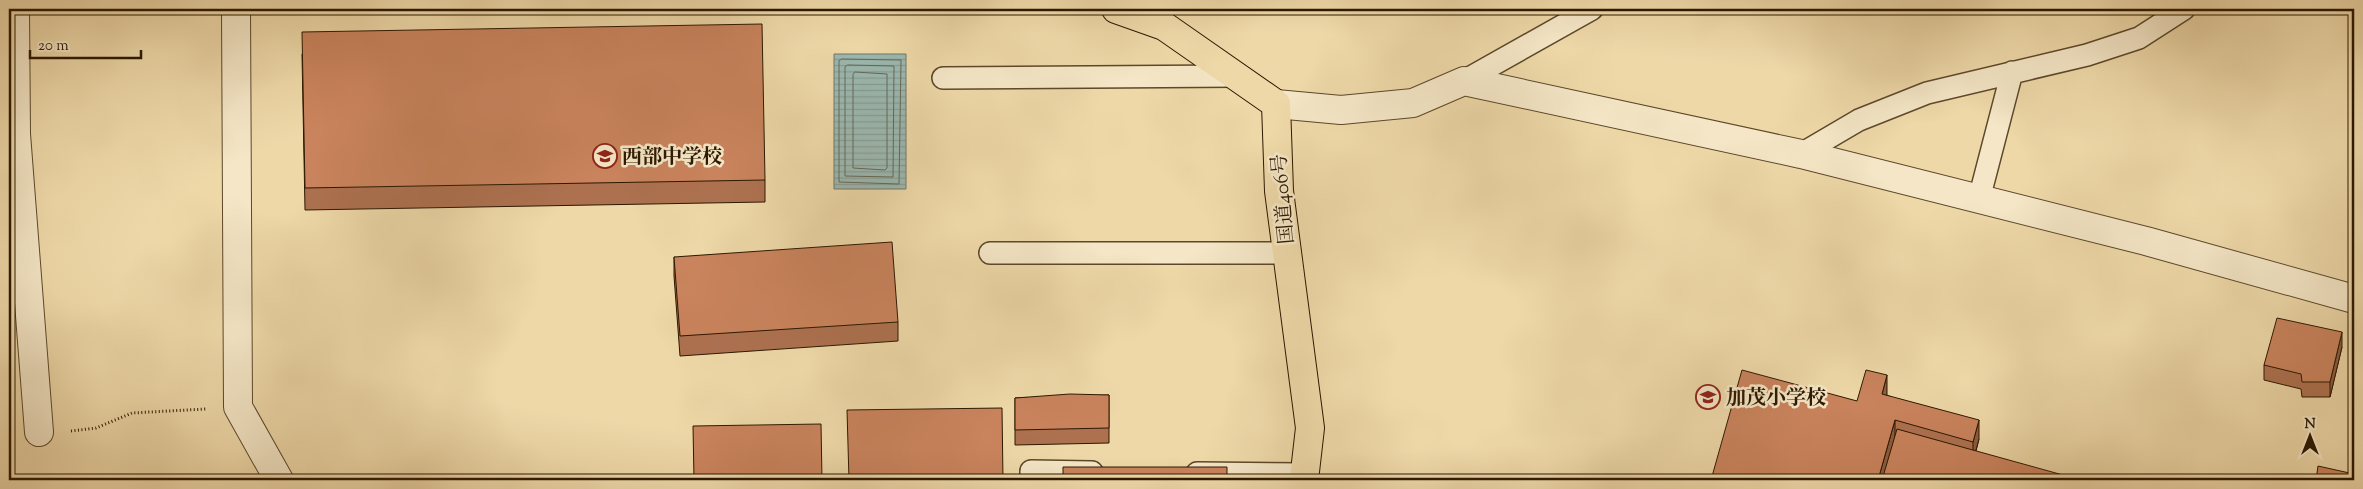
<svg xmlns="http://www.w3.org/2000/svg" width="2363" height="489" viewBox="0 0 2363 489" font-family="'Sorts Mill Goudy','Noto Serif JP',serif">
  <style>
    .water { fill: url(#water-rules); stroke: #6f786a }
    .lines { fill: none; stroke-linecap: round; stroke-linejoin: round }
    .shore { stroke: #646858; stroke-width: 1 }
    .service-casing { stroke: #5c482a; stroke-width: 24 }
    .minor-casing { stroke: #5c482a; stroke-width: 30 }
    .trunk-casing { stroke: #2c1800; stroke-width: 30 }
    .path { stroke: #2c1800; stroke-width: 3; stroke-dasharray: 1 2.5; stroke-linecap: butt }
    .service { stroke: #f4e6c6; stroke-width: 21 }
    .minor { stroke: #f4e6c6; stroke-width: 28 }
    .trunk { stroke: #eed8a8; stroke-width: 28 }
    .wall { fill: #ad7150; stroke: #2c1800 }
    .shaded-wall { fill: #8d5c41; stroke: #2c1800 }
    .building { fill: #c9835d; stroke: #2c1800 }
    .labels { text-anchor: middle; stroke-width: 5; stroke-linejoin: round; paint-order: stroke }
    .poi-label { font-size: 20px; font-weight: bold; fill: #2c1800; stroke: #f4e6c6; text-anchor: start }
    .street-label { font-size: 20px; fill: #2c1800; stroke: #f4e6c6 }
  </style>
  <defs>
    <pattern id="water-rules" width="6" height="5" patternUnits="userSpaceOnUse" patternTransform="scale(1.25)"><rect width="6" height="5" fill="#9bb8b0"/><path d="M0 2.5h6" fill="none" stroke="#869d96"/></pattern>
  </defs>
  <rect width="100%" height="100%" fill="#eed8a8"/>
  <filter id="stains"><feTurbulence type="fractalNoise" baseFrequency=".004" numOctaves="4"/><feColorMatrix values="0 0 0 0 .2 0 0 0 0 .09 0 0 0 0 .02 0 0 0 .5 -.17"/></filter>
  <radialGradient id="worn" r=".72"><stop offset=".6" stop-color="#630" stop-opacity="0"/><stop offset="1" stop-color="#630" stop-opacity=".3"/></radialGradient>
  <!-- water -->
  <path class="water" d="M834,54h72v135h-72z"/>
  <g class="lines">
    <!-- shore -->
    <path class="shore" d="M842,59l59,1 -2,124 -60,-2v-121z
      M848,65l46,1 -1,111 -48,-1v-109z
      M855,72l32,2v94l-2,2 -32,-2v-93z"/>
    <defs>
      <path id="service" d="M943,78l293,-2
        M1464,81l128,-72
        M1801,154l58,-34 68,-27 160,-38 52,-17 45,-29
        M1979,199l33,-127
        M990,253h297
        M1197,473l107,1
        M1031,480v-9l61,1"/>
      <path id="minor" d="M15,9l1,125 23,298
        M236,9l2,398 41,73
        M1276,104l65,6 72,-7 51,-22 337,73 345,87 208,58"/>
      <path id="trunk" d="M1116,9l48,17 112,78 3,87 31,237 -6,52"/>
    </defs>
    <!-- service casing -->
    <use href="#service" class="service-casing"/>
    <!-- minor casing -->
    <use href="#minor" class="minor-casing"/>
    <!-- trunk casing -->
    <use href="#trunk" class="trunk-casing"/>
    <!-- path -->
    <path class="path" d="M71,431l25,-3 36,-15 74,-4"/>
    <!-- service -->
    <use href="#service" class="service"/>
    <!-- minor -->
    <use href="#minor" class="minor"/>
    <!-- trunk -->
    <use href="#trunk" class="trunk"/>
  </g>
  <!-- wall -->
  <path class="wall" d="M302,54l463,126v22l-460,8z
    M674,257l224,65v19l-218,15 -6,-80z
    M2354,336v45l-4,-1v-15z
    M2342,347l-12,50h-28l-1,-8 -37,-9v-15z
    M1109,395v48l-94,2v-47z
    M1887,395l92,44 -3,12 -265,29z"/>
  <!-- shaded-wall -->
  <path class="shaded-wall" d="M2342,332v15l-12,50v-15z
    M1887,375v19l-5,19v-19z
    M1895,420v19l-12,41h-5z
    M1979,420v19l-6,22v-19z"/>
  <!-- building -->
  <path class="building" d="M762,24l3,156 -460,8 -3,-156z
    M892,242l6,80 -218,14 -6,-79z
    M2277,318l65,14 -12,50h-28l-1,-8 -37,-9z
    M2354,336v30l-4,-1z
    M1742,370l115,31 9,-31 21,5 -5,19 97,26 -6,22 -78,-22 -17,60h-167z
    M1070,394l39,1v33l-94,2v-32z
    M1002,408l1,72h-154l-2,-70z
    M821,424l1,56h-128l-1,-54z
    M1897,429l184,51h-199z
    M2318,466l36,8v6h-38z
    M1063,467h164v13h-164z"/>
  <!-- icons -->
  <defs>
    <symbol id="school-ring" viewBox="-11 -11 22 22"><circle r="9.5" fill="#f4e6c6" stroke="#8f2418" stroke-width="1.5"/><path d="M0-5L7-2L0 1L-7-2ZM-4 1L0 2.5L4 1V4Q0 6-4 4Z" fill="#8f2418"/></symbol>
  </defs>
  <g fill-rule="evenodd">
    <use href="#school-ring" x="591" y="142" width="28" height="28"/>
    <use href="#school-ring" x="1694" y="383" width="28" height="28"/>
  </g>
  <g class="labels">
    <!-- poi labels -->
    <g class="poi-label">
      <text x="622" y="163">西部中学校</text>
      <text x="1726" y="404">加茂小学校</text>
    </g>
    <!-- street labels -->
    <g class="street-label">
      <text transform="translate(1282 199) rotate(-95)" y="7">国道406号</text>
    </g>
  </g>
  <!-- margin -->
  <rect width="2363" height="489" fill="none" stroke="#eed8a8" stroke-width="30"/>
  <rect x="10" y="10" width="2343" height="469" fill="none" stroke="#2c1800" stroke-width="2.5"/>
  <rect x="15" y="15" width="2333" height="459" fill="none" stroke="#2c1800"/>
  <!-- north arrow -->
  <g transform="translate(2310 436)" stroke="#f4e6c6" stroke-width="4" paint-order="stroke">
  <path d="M0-4L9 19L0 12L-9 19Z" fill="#2c1800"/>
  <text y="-8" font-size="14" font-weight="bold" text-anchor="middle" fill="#2c1800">N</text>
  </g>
  <!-- scale -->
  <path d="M30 50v8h111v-8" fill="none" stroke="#2c1800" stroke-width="2.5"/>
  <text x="38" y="50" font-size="15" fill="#2c1800" stroke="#f4e6c6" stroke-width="4" paint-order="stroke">20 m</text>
  <rect width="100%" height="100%" filter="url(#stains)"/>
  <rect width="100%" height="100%" fill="url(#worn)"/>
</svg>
